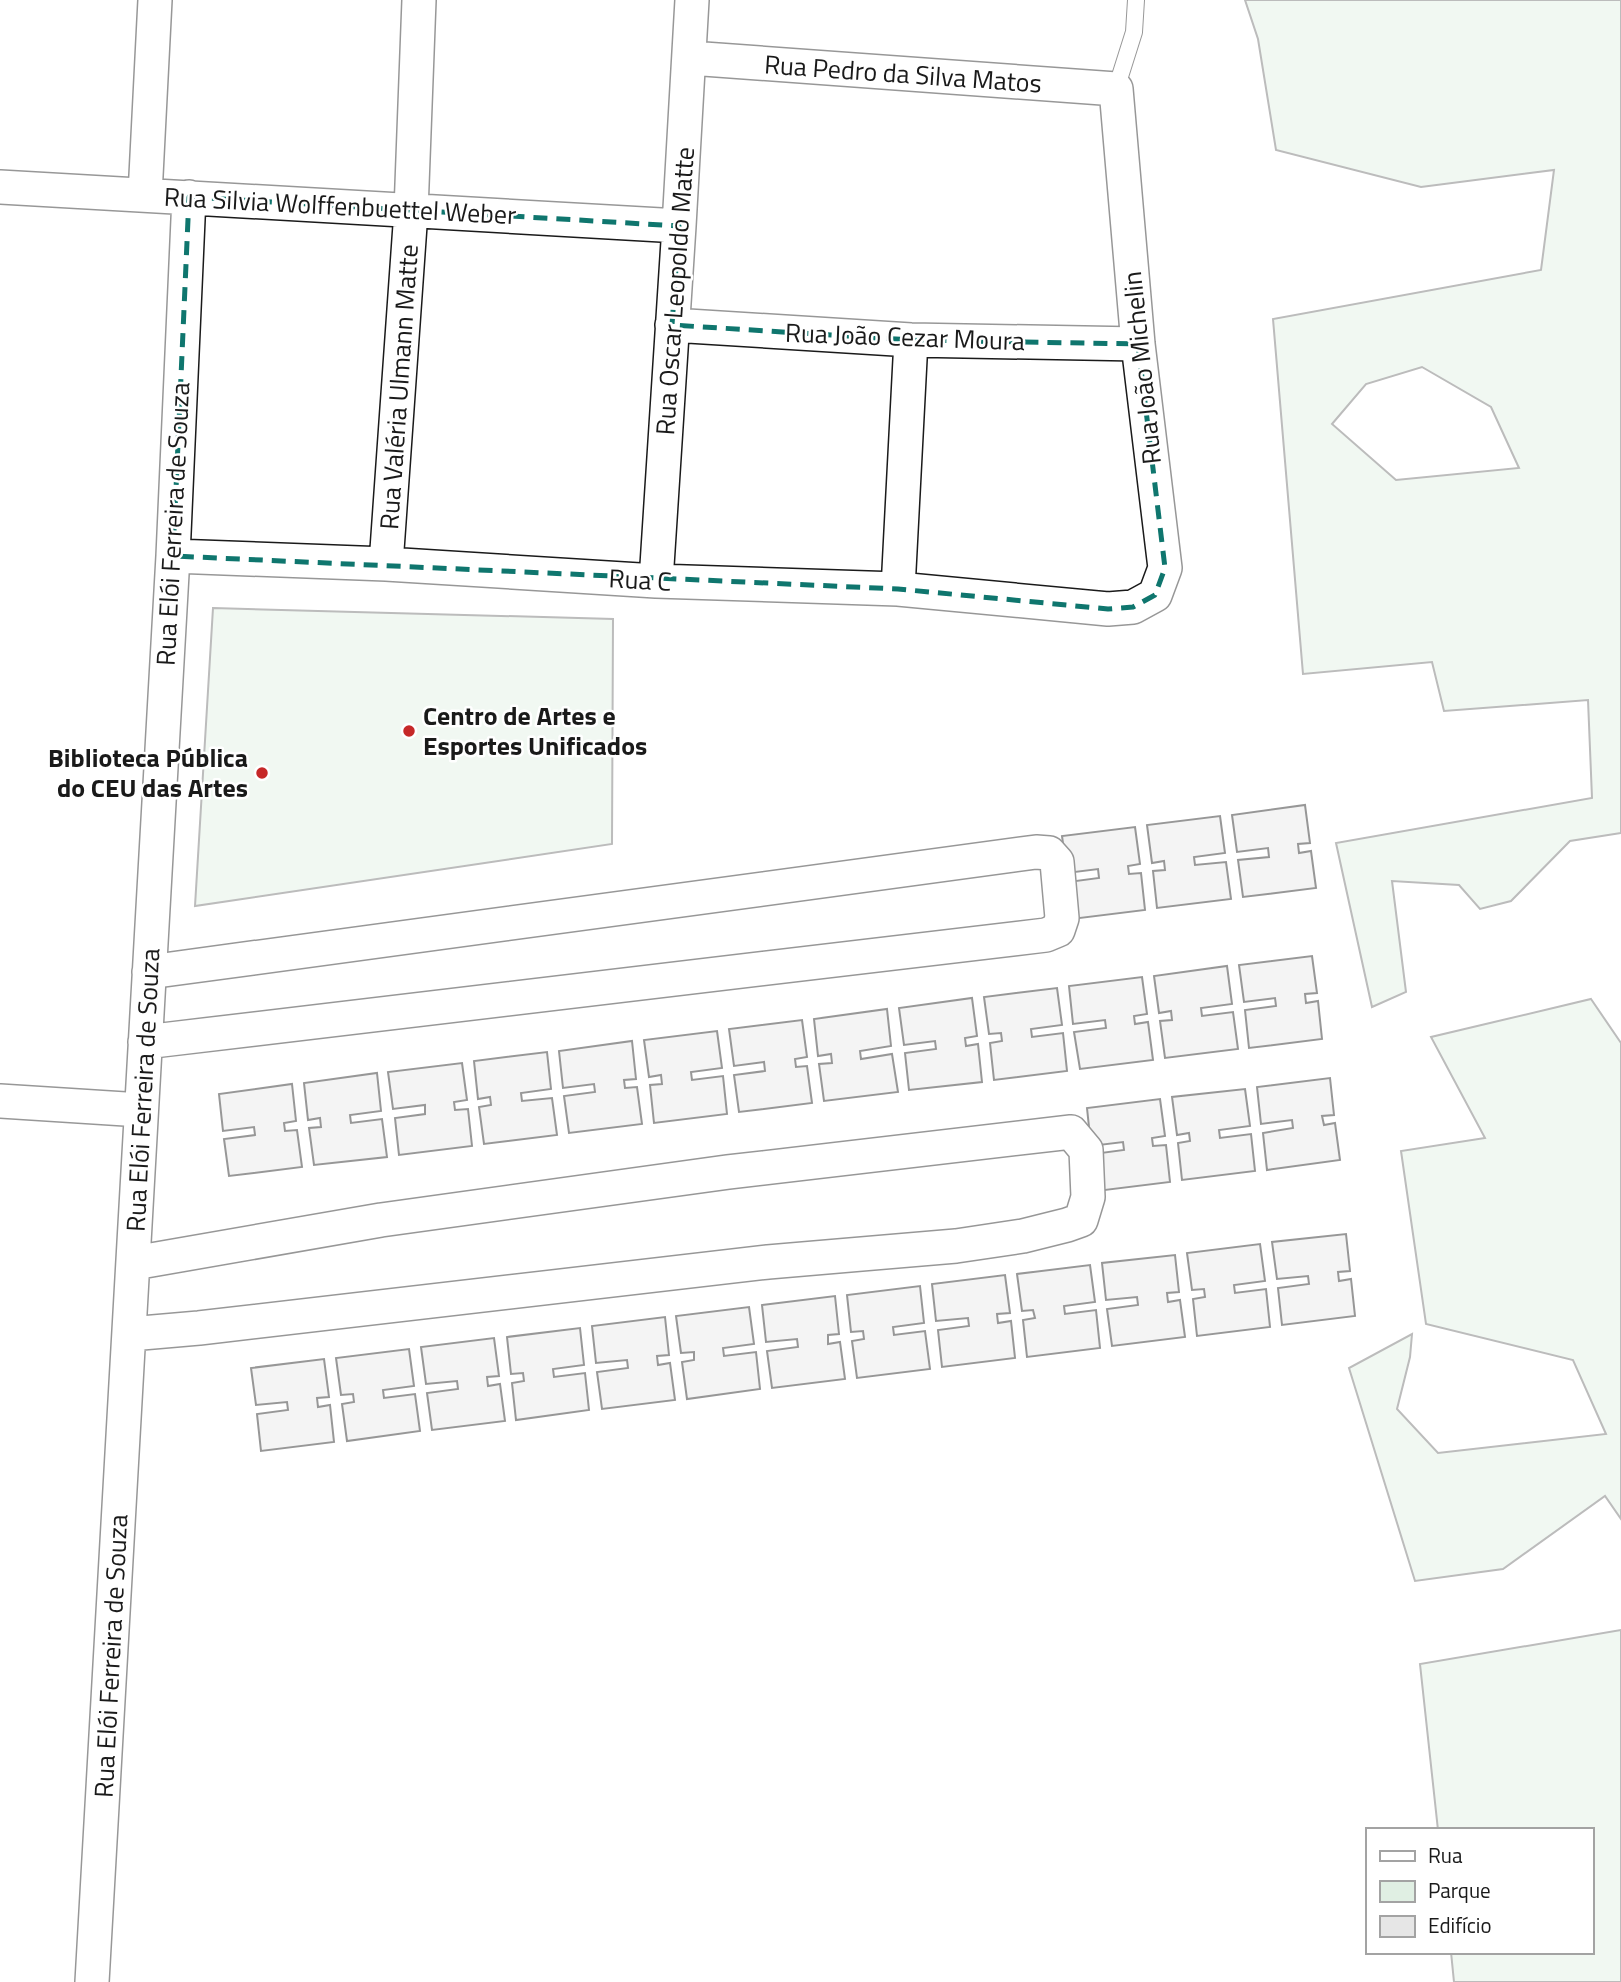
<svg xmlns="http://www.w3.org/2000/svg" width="1621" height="1982" viewBox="0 0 1621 1982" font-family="'Titillium Web',sans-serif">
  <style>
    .green { fill: #e0efe3; stroke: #6a6a6a; stroke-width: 2; fill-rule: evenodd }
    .building { fill: #e6e6e6; stroke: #1a1a1a; stroke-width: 2 }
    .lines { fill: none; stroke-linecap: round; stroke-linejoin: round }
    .service-casing { stroke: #1a1a1a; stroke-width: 18 }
    .minor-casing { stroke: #1a1a1a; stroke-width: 36 }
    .service { stroke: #fff; stroke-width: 16 }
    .minor { stroke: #fff; stroke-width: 33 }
    .marked { fill: none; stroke: #0f766e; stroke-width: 5; stroke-dasharray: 14 9; stroke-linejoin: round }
    .poi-dot { fill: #c62828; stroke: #fff; stroke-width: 2.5 }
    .labels { text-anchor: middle; stroke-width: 5; stroke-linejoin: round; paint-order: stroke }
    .street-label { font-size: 26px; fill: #1a1a1a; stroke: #fff }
    .poi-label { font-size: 26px; font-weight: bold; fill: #1a1a1a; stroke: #fff; text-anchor: start }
  </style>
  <rect width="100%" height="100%" fill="#fff"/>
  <!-- green -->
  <path class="green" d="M1245,0h376v833l-51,8 -59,60 -31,8 -21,-24 -67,-4 14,111 -34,15 -36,-164 256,-45 -4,-98 -144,11 -12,-49 -129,12 -30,-355 268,-49 13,-100 -133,17 -145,-37 -18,-111zM1422,367l69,40 28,61 -123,12 -64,-56 34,-40z
    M213,608l400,11 -1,225 -417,62z
    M1591,999l30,44v476l-16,-23 -102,73 -88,12 -66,-213 63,-34 -2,23 -13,52 41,44 168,-19 -33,-74 -147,-36 -25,-173 84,-13 -54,-101z
    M1621,1630v352h-167l-3,-30h140v-122h-153l-18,-166z"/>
  <!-- building -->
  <path class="building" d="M1305,805l5,38 -12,1 1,9 12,-2 5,37 -73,9 -5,-37 31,-3 -1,-9 -31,4 -5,-37z
    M1220,816l5,37 -31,4 1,8 31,-3 5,37 -74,9 -4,-37 12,-1 -1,-9 -12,2 -5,-38z
    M1135,827l5,37 -12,2 1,8 12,-1 4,37 -73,9 -4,-37 31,-4 -1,-9 -31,4 -5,-37z
    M1312,956l5,37 -12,1 1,9 12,-2 4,38 -73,9 -4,-38 31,-4 -1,-8 -31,4 -5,-37z
    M1227,966l5,38 -31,4 1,8 31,-4 5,37 -73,9 -5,-37 12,-1 -1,-9 -12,2 -5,-37z
    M1142,977l5,37 -13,2 1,8 13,-2 5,38 -73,9 -6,-37 32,-4 -1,-8 -32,4 -4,-38z
    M1057,988l5,37 -31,4 1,8 31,-4 4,38 -73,9 -4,-37 12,-2 -1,-8 -12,1 -5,-37z
    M972,998l5,38 -12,2 1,8 12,-2 4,38 -73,8 -4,-37 31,-4 -1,-8 -31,4 -5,-37z
    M887,1009l4,37 -31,5 1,8 31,-5 6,38 -74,9 -5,-37 13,-1 -1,-9 -13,2 -4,-37z
    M802,1020l5,37 -12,2 1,8 11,-1 5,37 -73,9 -5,-37 31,-4 -1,-9 -30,4 -5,-37z
    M717,1031l5,37 -31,4 1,8 31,-4 4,38 -73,9 -4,-38 12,-1 -1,-9 -12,2 -5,-37z
    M632,1041l4,38 -12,1 1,8 12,-1 5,37 -73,9 -5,-37 31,-4 -1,-8 -31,4 -4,-37z
    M547,1052l4,37 -30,4 1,8 30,-3 5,37 -73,9 -5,-37 12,-2 -1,-8 -12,2 -4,-38z
    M462,1063l5,37 -13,2 1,8 13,-1 4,37 -73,9 -4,-37 30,-4v-9l-32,4 -5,-37z
    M377,1073l4,38 -31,4 1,8 31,-4 5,38 -73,8 -5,-37 12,-1 -1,-9 -12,2 -4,-37z
    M1330,1078l4,37 -12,1 2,9 11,-2 5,37 -73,10 -4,-37 30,-5 -1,-8 -31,4 -4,-37z
    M292,1084l4,37 -12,2 1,8 12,-1 5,37 -73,9 -5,-37 31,-4 -1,-8 -31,4 -4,-37z
    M1245,1089l5,37 -31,4 1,8 31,-4 4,37 -73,9 -4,-37 12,-2 -1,-8 -12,2 -5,-38z
    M1160,1099l5,37 -13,2 1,8 13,-1 4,37 -73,9 -4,-37 31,-4 -1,-8 -32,4 -4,-38z
    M1346,1234l4,37 -12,1 1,9 12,-2 4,37 -73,9 -4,-37 31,-4 -1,-8 -31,3 -5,-37z
    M1260,1244l5,37 -31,4 1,8 31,-4 4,38 -73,9 -4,-37 12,-2 -1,-8 -12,1 -5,-37z
    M1175,1255l4,37 -12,1 1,9 12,-2 5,37 -73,9 -5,-37 31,-4 -1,-8 -31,3 -4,-37z
    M1090,1265l5,37 -31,4 1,8 31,-4 4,38 -73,9 -4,-37 12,-2 -2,-8 -11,1 -5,-37z
    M1005,1275l5,38 -13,1 1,9 13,-2 4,37 -73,9 -4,-37 31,-4 -1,-8 -32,3 -4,-37z
    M920,1286l4,37 -31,4 1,8 31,-4 5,38 -73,9 -5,-37 12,-2 -1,-8 -12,1 -4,-37z
    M835,1296l4,38 -11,1v9l12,-2 5,37 -73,9 -5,-37 31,-4 -1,-8 -31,3 -4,-37z
    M749,1307l5,37 -31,4 1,8 32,-4 4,37 -73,10 -5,-37 12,-2v-8l-13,1 -5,-37z
    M665,1317l4,38 -12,1 1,9 12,-2 5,37 -73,9 -5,-37 31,-4 -1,-8 -31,3 -4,-37z
    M580,1328l4,37 -31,4 1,8 31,-4 4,37 -73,10 -4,-37 12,-2 -1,-8 -12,1 -4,-37z
    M494,1338l5,38 -12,1 1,9 12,-2 5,37 -73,9 -5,-37 31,-4 -1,-8 -31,3 -5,-37z
    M409,1349l5,37 -31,4 1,8 31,-4 5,37 -73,10 -5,-37 12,-2 -1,-8 -12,1 -5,-37z
    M324,1359l5,38 -12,1 1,9 12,-2 4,37 -73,9 -4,-37 31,-4 -1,-8 -31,3 -5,-37z"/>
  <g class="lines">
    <defs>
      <path id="service" d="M1116,89l18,-57 2,-32"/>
      <path id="minor" d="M0,187l679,39
        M145,195l10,-195
        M672,325l239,15 227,4
        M173,556l213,8 270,17 242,8 210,20 25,-2 22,-12 10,-27 -27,-224 -22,-255 -426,-31
        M386,564l25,-353 8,-211
        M656,581l23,-355 13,-226
        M898,589l13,-249
        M145,1042l901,-107 12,-5 4,-12 -5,-56 -8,-9 -13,-1 -887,120
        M0,1101l141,9
        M130,1334l69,-6 569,-66 188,-16 67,-10 44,-11 14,-5 7,-23 -2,-47 -15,-18 -343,40 -347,48 -247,43
        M92,1982l81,-1426 16,-359"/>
    </defs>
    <!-- service casing -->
    <use href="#service" class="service-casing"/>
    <!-- minor casing -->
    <use href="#minor" class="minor-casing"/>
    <!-- service -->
    <use href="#service" class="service"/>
    <!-- minor -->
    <use href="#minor" class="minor"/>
  </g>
  <!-- marked area -->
  <path d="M0 0H1621V1982H0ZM189,197l490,29 -7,99 239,15 227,4 27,224 -10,27 -22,12 -25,2 -210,-20 -725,-33z" fill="#fff" fill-opacity=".55" fill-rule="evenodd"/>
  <path class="marked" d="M189,197l490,29 -7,99 239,15 227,4 27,224 -10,27 -22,12 -25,2 -210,-20 -725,-33z"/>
  <!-- markers -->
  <g class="poi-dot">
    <circle cx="409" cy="731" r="7"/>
    <circle cx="262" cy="773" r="7"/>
  </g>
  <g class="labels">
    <!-- street labels -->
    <g class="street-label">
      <text transform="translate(903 74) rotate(4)" y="9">Rua Pedro da Silva Matos</text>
      <text transform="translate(340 206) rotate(3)" y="9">Rua Silvia Wolffenbuettel Weber</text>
      <text transform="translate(675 291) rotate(-86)" y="9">Rua Oscar Leopoldo Matte</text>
      <text transform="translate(905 337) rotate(2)" y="9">Rua João Cezar Moura</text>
      <text transform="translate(1142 368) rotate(-96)" y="9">Rua João Michelin</text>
      <text transform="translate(399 387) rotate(-86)" y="9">Rua Valéria Ulmann Matte</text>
      <text transform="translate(173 524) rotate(-87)" y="9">Rua Elói Ferreira de Souza</text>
      <text transform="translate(640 580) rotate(3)" y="9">Rua C</text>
      <text transform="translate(143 1090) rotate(-87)" y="9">Rua Elói Ferreira de Souza</text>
      <text transform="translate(111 1656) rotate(-87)" y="9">Rua Elói Ferreira de Souza</text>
    </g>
    <!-- poi labels -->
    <g class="poi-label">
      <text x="423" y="725">Centro de Artes e<tspan x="423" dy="30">Esportes Unificados</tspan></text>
      <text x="248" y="767" text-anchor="end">Biblioteca Pública<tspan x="248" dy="30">do CEU das Artes</tspan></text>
    </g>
  </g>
  <!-- legend -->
  <rect x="1366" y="1828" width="228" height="126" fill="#ffffff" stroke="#a3a3a3" stroke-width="2"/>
  <rect x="1380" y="1851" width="35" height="10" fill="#ffffff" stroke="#a3a3a3" stroke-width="2"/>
  <text x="1428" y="1863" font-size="21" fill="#1a1a1a">Rua</text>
  <rect x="1380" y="1881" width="35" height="21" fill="#e0efe3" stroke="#a3a3a3" stroke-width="2"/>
  <text x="1428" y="1898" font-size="21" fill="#1a1a1a">Parque</text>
  <rect x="1380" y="1916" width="35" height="21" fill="#e6e6e6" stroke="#a3a3a3" stroke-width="2"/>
  <text x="1428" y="1933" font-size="21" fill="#1a1a1a">Edifício</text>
</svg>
